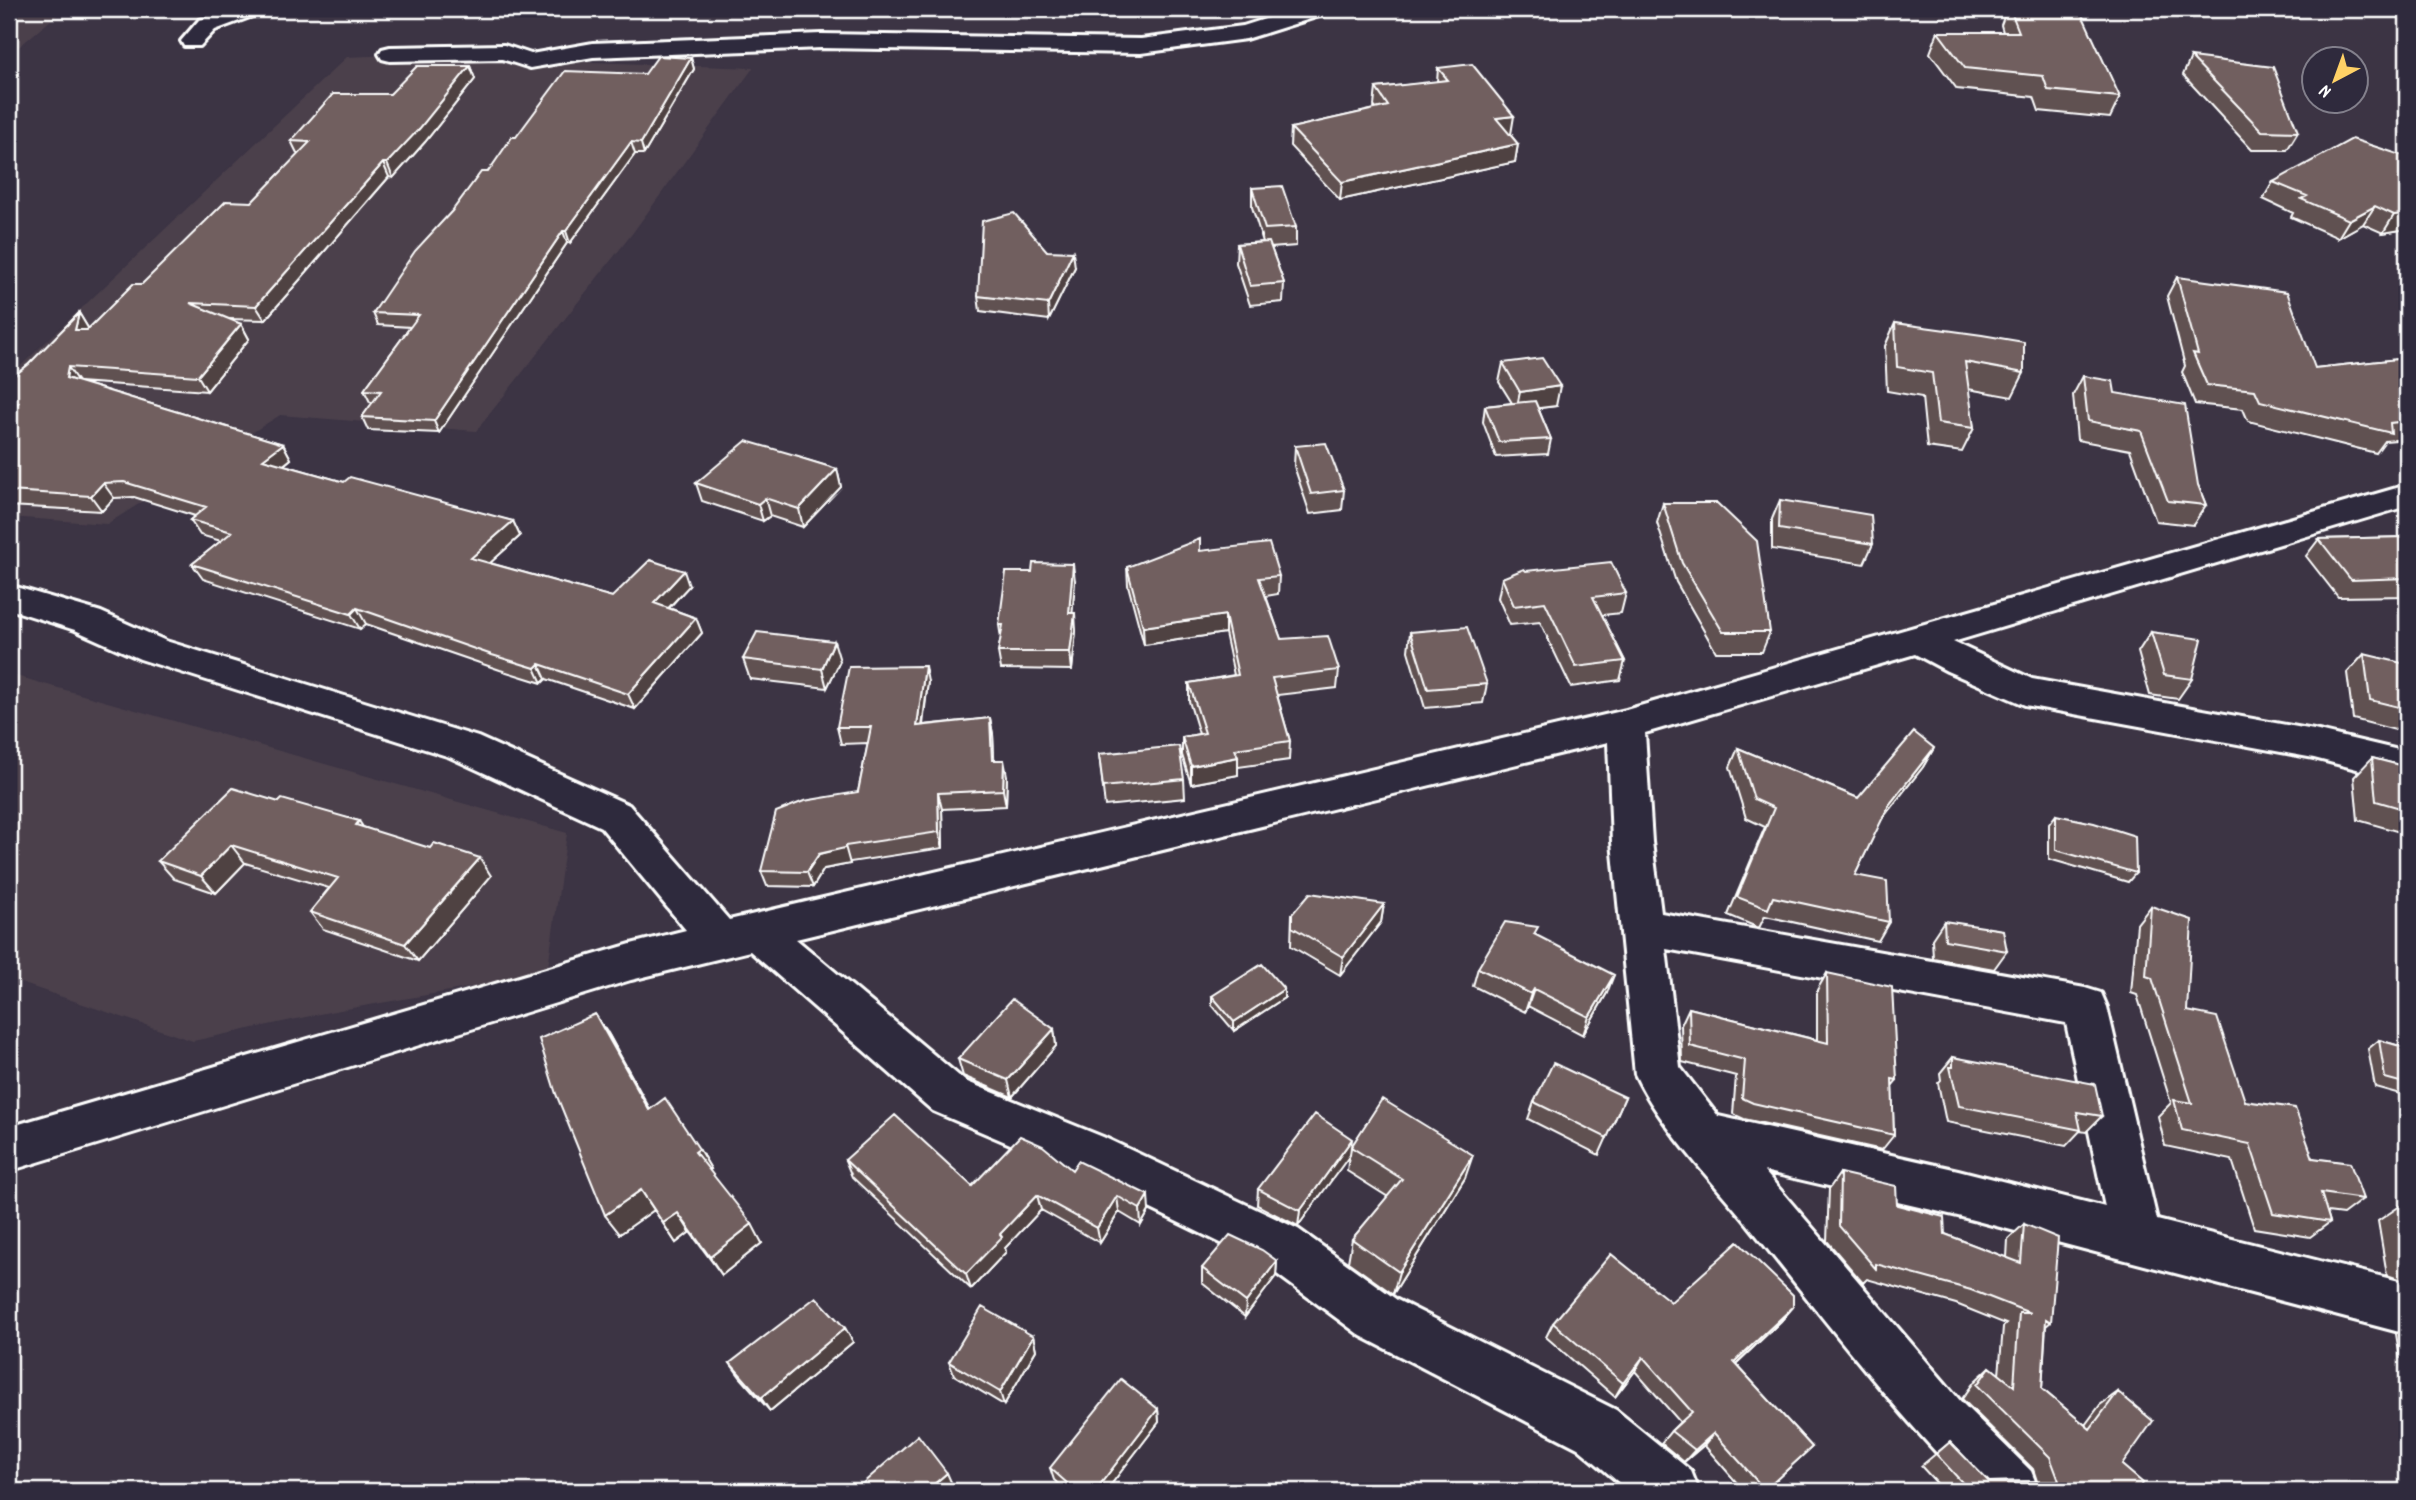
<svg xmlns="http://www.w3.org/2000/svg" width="2416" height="1500" viewBox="0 0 2416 1500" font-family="Dekko,sans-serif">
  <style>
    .built { fill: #4c414c }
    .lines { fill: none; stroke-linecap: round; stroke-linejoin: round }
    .minor-casing { stroke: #fff; stroke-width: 6 }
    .minor { fill: #2f2a3d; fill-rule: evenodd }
    .wall { fill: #615151; stroke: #fff; stroke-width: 2 }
    .shaded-wall { fill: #4f4242; stroke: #fff; stroke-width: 2 }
    .building { fill: #715e5e; stroke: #fff; stroke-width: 2 }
  </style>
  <rect width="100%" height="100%" fill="#3c3444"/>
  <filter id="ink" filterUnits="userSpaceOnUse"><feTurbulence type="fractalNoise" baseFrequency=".0143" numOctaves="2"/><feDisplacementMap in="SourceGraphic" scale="14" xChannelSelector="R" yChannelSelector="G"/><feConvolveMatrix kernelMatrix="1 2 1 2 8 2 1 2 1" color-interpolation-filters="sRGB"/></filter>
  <g filter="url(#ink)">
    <!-- built -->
    <path class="built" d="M9,9h55l-55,46z
      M393,55l360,13 -122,167 -155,196 -196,-16 -173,109 -98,-7v-140l338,-320z
      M9,674l558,159 -20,141 -218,38 -136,29 -184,-62z"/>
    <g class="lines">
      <defs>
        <path id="minor" d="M231,9h30l-3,5 -43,16 -15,16h-16l-3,-5 18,-21z
          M1297,9h32l-3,5 -80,25 -105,14 -320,-5 -228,9 -63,11 -28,-9 -112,2 -8,-2 -3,-5 3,-5 8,-2 114,-2 27,9 62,-11 228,-9 320,5 102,-13z
          M2407,485v21l-454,136 79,37 282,51 93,22v30l-93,-24 -289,-53 -78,-34 -32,-17 -270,79 7,109 9,71 424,75 16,5 6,14 50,213 250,63v51l-449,-118 -194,-45 198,232 69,68 8,20h-66c-81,-82 -151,-175 -223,-264 -36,-44 -92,-103 -115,-153l-23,-232 -4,-100 -812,197 169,142 138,56 195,92 99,71 219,110 75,61 8,20h-70l-51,-43 -217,-112 -99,-73 -193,-94 -136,-58 -183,-160 -119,29 -622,191v-44l622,-183 55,-14 -85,-103 -151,-70 -310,-98 -65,-29 -66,-21v-24l92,27 65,29 312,96 151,68 100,115 897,-210zM1666,949l400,74 39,184 -147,-37 -240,-54 -38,-49z"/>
      </defs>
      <!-- minor casing -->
      <use href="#minor" class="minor-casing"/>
      <!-- minor -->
      <use href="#minor" class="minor"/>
    </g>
    <!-- wall -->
    <path class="wall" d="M2007,9h56l57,88 -10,21 -71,-7 -5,-14 -77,-8 -27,-36 8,-21h65l-2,-7z
      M2191,57l107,75 -11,18h-35l-69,-75z
      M691,58l3,11 -50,85h-9l-65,89h-3l-128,190 -71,-3 -6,-13 11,-15h-3l-6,-12 46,-63 -32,-2 -5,-12 143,-176z
      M470,66l5,13 -50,63 -32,36 -4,-1 -124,143 -37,-1 13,5 8,15 -42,52 -128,-9 204,62 8,15 -7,6 60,17 169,39 7,15 -30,27 122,34 77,-11 -20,22 27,10 6,15 -67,76 -89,-30 -4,4 -42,-13 -134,-46 -6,5 -157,-50 -11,-15 29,-23 -21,-6 -10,-15 5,-4 -61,-19 -20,1 -12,13 -93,-5v-126l20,-16 50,-51 9,15v1l54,-45 110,-82 46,-47 -7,-14 99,-47z
      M1438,68l73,66h-1l8,10 -3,18 -175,38 -50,-54 1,-18 85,-19 -2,-3 2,-18 61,-6z
      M2407,157v72l-24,4 -20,-9 -25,14 -47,-21 2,-4 -30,-14 10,-17z
      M1252,188l44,39v19l-25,2 13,35 -1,19 -33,3 -14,-42 1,-19 26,-2 -11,-35z
      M1047,251l28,16 -26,53 -69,-9 -2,-15z
      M2177,277l138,91 92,-10v81l-22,2 -9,12 -128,-32 -5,-12 -48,-5 -13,-32 3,-6 -18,-70z
      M1895,323l129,50 -12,24 -44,-8 6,39 -12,24 -35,-5 -5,-50 -35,-6 -2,-45z
      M1503,363l53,43 -18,2 13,31 -3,15 -52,3 -13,-35 2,-16 27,-3 -13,-21z
      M2083,376l32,17 83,92 8,20 -13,20 -37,-4 -26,-71 -53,-10 -4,-45z
      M1295,446l49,44 -2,20 -32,4 -16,-48z
      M803,459l34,10 4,18 -38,40 -33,-11 -7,5 -61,-20 -6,-18z
      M1780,500l93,44 -9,20 -92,-15v-30z
      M1663,503l107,129 -8,20h-46l-40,-70 -19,-59z
      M2407,537v59l-69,1 -32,-41 13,-17z
      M1200,551l79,25 -1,18 -12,2 15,43 58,31 -2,18 -60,7 13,46 -1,19 -51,7v8l-47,9 -9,-29v-18l17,-3 -10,-33v-18l45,-8 -9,-42 -81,12 -16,-60 -1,-18z
      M1526,571l100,22 -5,20 -19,2 23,46 -5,19 -49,7 -31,-65 -30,3 -12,-27 4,-20z
      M1075,581l-3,32 4,18 -4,39 -71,-1 -3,-17 3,-14 -2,-13z
      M1410,632l77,52 -4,19 -58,5 -17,-57z
      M2151,632l41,47 -14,20 -28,-4 -12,-43z
      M2364,654l43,21v42l-12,13 -42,-11 -6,-46z
      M743,659l97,2 -13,27 -77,-9z
      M928,682l-5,43 67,-7 3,16 1,26 13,16 -1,30 -64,3 1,39 -93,14v2l-26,5 -11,18 -46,-1 -6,-15 97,-79 10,-49 -27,1 -4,-17z
      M1738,748l120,50 76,-50 -11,19 -42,53 -26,55 34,47 -11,19 -113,-25 -6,12 -31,-13 37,-88 -19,-9 -16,-51z
      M1099,754l85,25 1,19 -80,8z
      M2372,758l35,9v62l-4,4 -45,-13 -4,-43z
      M279,802l80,19 4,6 128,49 -73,85 -95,-32 -13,-17 19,-24 -84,-25 -29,30 -42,-14 -16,-18z
      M2056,815l80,58 -8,9 -79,-23v-35z
      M1384,904l-3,18 -41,53 -49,-29 1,-32z
      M2151,906l36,105 58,90 118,98 -20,15 -16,-2 3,10 -20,15 -56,-9 -22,-68 -67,-14 -7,-30 13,-13 -34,-108 -6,-2 6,-69z
      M1944,921l63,30 -13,18 -61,-11 -1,-19z
      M1535,935l72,58 -24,42 -55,-29 -3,6 -52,-26 5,-18z
      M1827,973l70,107 -5,6 2,49 -12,15 -138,-31 -11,-5 3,-38 -54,-14 -1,-37 8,-17 128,32v-50z
      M1212,996l72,2 -50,33 -22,-26z
      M1054,1029l2,17 -44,51 -49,-21 -5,-17z
      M609,1035l41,74 49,40 12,20 -2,1 53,73 -40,32 -32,-43 -14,11 -22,-33 -34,24 -15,-19z
      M2379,1040l28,8v48l-32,-9 -7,-38z
      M1953,1057l149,59 -16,16 -6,-1 -14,15 -120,-24 -8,-39 3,-3 -1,-7z
      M1625,1097l-26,58 -71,-36 6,-17z
      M1351,1147l114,31 -72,116 -45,-32 4,-23 36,-42 -41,-26 2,-16 -51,71 -41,-21 1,-16z
      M845,1160l127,26 100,-16 77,41 -8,14 -22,-13 -19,31 -59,-33 -36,38 1,4 -35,37 -119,-112z
      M1840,1173l57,32 48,29 62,24 1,-19 16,-15 27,98 -5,4 -4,63 43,36 15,-20 18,-13 4,73 16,26h-194l-23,-25 29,-24 39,40 48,-1 -4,-12 -71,-70 13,-18 15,-14 9,8 4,-48 3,-3 -50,-20 -89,-25 -4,4 -36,-42 2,-52z
      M2400,1206l7,2v74l-20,-7 -9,-54z
      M1277,1261l-1,15 -31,41 -43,-34v-15z
      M1671,1302l122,5 -12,14 -45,43 76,83 -48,44h-20l-40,-46 -20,17 -23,-19 10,-12 9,-9 -45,-51 -20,26 -69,-60 7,-14z
      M2407,1327v30l-7,1 -4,-24z
      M845,1328l8,14 -83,69 -30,-34 -10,-14z
      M1033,1336l3,14 -32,55 -50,-30 -5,-13z
      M1158,1409l1,13 -53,69h-40l-12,-11 -4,-12z
      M2400,1485l7,6h-21z"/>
    <!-- shaded-wall -->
    <path class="shaded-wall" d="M691,58l3,11 -50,85 -3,-11z
      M470,66l5,13 -50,63 -32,36 -6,-15z
      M1514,116l-3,18 -17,2 2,-18z
      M631,142l4,12 -65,89 -4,-12z
      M1518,144l-3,18 -175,38 2,-18z
      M383,163l6,14 -124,143 -9,-14z
      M2375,206l-12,18 -25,14 11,-18z
      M2407,213v16l-24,4 11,-18z
      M563,231l4,12 -128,190 -5,-12z
      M1073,252l2,15 -26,53 -1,-16z
      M79,313l9,15 -3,17 -10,-15z
      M241,324l8,15 -42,52 -9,-15z
      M68,367l10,15 -12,-4z
      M1560,386l-4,20 -40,5 4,-19z
      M283,444l8,15 -19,15 -9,-15z
      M837,469l4,18 -38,40 -4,-18z
      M103,483l11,15 -12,13 -11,-15z
      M765,498l5,18 -7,5 -5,-17z
      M513,521l7,15 -41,37 -8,-15z
      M1073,564l2,17 -4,49 -2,-17z
      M684,571l5,15 -30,32 -5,-15z
      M357,608l9,16 -6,5 -9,-15z
      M1075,613l1,18 -4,39 -2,-18z
      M1225,615v18l-81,12 -1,-18z
      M696,618l6,15 -67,76 -7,-15z
      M834,641l6,20 -13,27 -5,-19z
      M539,664l7,15 -4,4 -7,-15z
      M925,666l3,16 -8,60 -3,-16z
      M990,718l3,16 2,43 -3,-17z
      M1934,748l-11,19 -45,57 11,-19z
      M1238,757v18l-47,9v-18z
      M1004,760l3,16 -1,30 -3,-16z
      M938,793l4,16 1,39 -4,-16z
      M231,845l14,18 -29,30 -15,-17z
      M845,846l5,18 -26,5 -11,18 -6,-15 12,-18z
      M480,858l11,18 -73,85 -13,-17z
      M1384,904l-3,18 -41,53 3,-18z
      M1614,975l-7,18 -24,42 6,-18z
      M1284,989v9l-50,33v-9z
      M1534,989l-6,17 -3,6 6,-18z
      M595,1014l14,21 52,95 -12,-20z
      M1054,1029l2,17 -44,51 -4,-17z
      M1352,1139l-2,16 -52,71 2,-15z
      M699,1149l12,20 -4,3 -12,-20z
      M1473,1155l-8,23 -72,116 6,-22z
      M641,1190l13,20 -34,24 -15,-19z
      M1037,1195l4,15 -36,38 1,4 -35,37 -5,-15 34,-40z
      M1148,1195l1,16 -8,14 -1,-16z
      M1117,1196l2,16 -19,31 -3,-15z
      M678,1213l12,19 -14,11 -13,-20z
      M752,1224l10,19 -40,32 -12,-18z
      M1277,1261l-1,15 -31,41 1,-15z
      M1793,1307l-12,14 -57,54 10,-13z
      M845,1328l8,14 -83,69 -9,-13z
      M1033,1336l3,14 -32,55 -4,-13z
      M1643,1357l-8,14 -20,26 8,-14z
      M1158,1409l1,13 -53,69h-11z
      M1714,1433l-10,12 -20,17 11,-12z
      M947,1473l5,11 -7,7h-19z"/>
    <!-- building -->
    <path class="building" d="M2010,9h53l17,1 40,87 -72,-7 -5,-14 -78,-8 -27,-36h81z
      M658,56l33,2 -50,85 -10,-1 -65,89h-3l-129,190 -72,-4 19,-26 -17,-1 55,-75 -46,-2 42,-62 37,-40 29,-39h7l24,-35h4l49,-66 80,3z
      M2191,57l82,10 25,65 -36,-1z
      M1472,64l42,52 -18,2 22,26 -176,38 -51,-54 97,-22 -12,-18 72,-8 -10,-12z
      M417,66h53l-50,62 -33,35h-4l-127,143 -66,-3 51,21 -43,52 -130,-9 -2,11 217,66 -20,15 81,23 6,-5 163,44 -42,37 141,39 38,-37 34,11 -30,32 42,15 -68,76 -89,-30 -4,4 -43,-13 -135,-47 -6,6 -159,-50 40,-32 -42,-12 16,-13 -82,-25 -21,1 -12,13 -82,-5v-78l9,-10h-9v-23l20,-16 50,-51 -4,17h12l46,-46h9l84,-83 26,1 58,-60 -19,-1 42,-47h57z
      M2352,139l55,18v56l-13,2 -19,-9 -26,14 -48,-21 6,-3 -34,-14z
      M1282,186l14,41 -31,2 -13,-41z
      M1014,213l33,38 26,1 -25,52 -70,-8 4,-75z
      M1269,242l15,41 -34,3 -13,-42z
      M2177,277l110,15 28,76 92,-10v63l-17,2 1,10 -131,-32 -5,-11 -48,-5 -14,-32 5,1z
      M1895,323l87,12 42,7v31l-59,-11 9,66 -36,-5 -6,-50 -35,-6z
      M1542,358l18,28 -40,6 -17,-29z
      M2083,376l30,5 2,12 70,12 13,80 8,20 -38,-4 -27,-70 -53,-10z
      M1535,401l16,38 -52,3 -14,-36z
      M746,441l56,16 -1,1 36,11 -38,40 -34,-11 -7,6 -62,-21z
      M1326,443l18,47 -33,4 -16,-48z
      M1780,500l91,15 2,29 -94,-15z
      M1663,503h54l40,38 13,91h-47l-41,-69z
      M2407,537v41l-56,2 -32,-41z
      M1200,539v12l69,-8 10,33 -20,2 22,61 47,-3 11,34 -67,8 18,63 -55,8 3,8 -47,9 -9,-29 23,-4 -16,-50 49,-8 -13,-60 -82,12 -16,-60z
      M1611,562l15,31 -33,4 32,64 -49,6 -31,-65 -31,4 -12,-28 22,-9 2,2z
      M1033,563l40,1 -4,49h6l-5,39h-72l5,-27h-4l7,-53h26z
      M1467,627l20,57 -59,5 -18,-57z
      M757,632l77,9 -12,28 -79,-10z
      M2151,632l51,7 -10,40 -28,-4z
      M2364,654l42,10 1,11v34l-37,-9z
      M925,666l-8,60 73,-8 2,42h12l-1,30 -65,3 1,39 -94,14v2l-26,6 -12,18 -46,-1 15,-59 28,-11 54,-9 13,-65h-34l12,-60z
      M1914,732l20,16 -45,57 -34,70 32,6 2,41 -116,-25 -5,12 -31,-12 37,-89 -20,-9 -16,-51 120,50z
      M1179,746l5,33 -81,8 -4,-33z
      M2372,758l35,9v43l-31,-9z
      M233,788l46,14 3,-3 77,22 -3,4 74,23 4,-5 46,15 -75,86 -95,-32 28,-34 -107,-33 -30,31 -43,-15z
      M2056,815l38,8 41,13 1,37 -80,-23z
      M1310,893l74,11 -41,53 -51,-30v-13z
      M2151,906l41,14 -5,91 30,6 28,84 50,7 18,50 37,5 13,36 -42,-6 9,29 -57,-9 -23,-69 -68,-14 -8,-30 18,3 -40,-125 -6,-2z
      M1944,921l59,9 4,21 -62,-11z
      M1505,922l33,5 -4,7 80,41 -25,42 -55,-28 -3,5 -53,-26z
      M1262,964l22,25 -50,33 -22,-26z
      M1827,973l65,14 5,93 -5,-1 2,56 -141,-32 -11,-5 3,-38 -55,-14 -1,-38 139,35z
      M1012,999l42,30 -46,51 -50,-21z
      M595,1014l54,96 16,-12 34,51 -4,3 57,72 -42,33 -32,-44 -15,10 -22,-33 -36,25 -49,-121 -17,-55z
      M2379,1040l28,8v36l-22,-6z
      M1953,1057l142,27 7,32 -25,-4 4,18 -122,-24 -9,-39h3z
      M1553,1063l72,34 -18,41 -73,-36z
      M1382,1099l91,56 -74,117 -47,-33 50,-60 -51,-32z
      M1315,1114l37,25 -52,72 -42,-22z
      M895,1115l77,71 48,-50 23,10 29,24 6,-9 70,34 -8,14 -23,-13 -20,32 -60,-33 -37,39 2,3 -36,37 -121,-114z
      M1840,1173l56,13 1,19 47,12 1,17 76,29 3,-39 34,14 -7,84 -5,-3 -4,70 48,40 28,-37 35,29 -31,44 21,18 -5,8h-168l-34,-37 14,-12 39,40 70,-1 -9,-24 -73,-72 13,-18 24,19 5,-73h11l-59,-23 -95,-26v5l-37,-43z
      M2400,1206l7,2v42z
      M1230,1235l32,15 15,11 -31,41 -44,-34z
      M1738,1242l55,53v12l-59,55 78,85 -47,43 -51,-57 -19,17 -24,-19 21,-19 -49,-55 -20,26 -70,-60 58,-69 60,48z
      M816,1297l29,31 -84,70 -31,-35z
      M982,1307l51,29 -33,56 -51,-30z
      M1121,1379l37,30 -63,82h-19l-26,-23z
      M918,1435l29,38 -21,18h-72z
      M1666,1485l5,6h-13z
      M2400,1485l7,5v1h-9z"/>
  </g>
  <!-- margin -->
  <rect width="2416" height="1500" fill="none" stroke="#2f2a3d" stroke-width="35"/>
  <rect x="18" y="18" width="2381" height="1465" fill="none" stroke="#fff" stroke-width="2.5" filter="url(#ink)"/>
  <!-- north arrow -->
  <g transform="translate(2335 80) rotate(221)"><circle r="33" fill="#2f2a3d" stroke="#827f8b" stroke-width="2"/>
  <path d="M0-5L12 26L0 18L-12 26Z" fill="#ffd166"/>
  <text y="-10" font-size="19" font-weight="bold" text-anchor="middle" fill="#ffffff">N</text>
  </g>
</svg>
